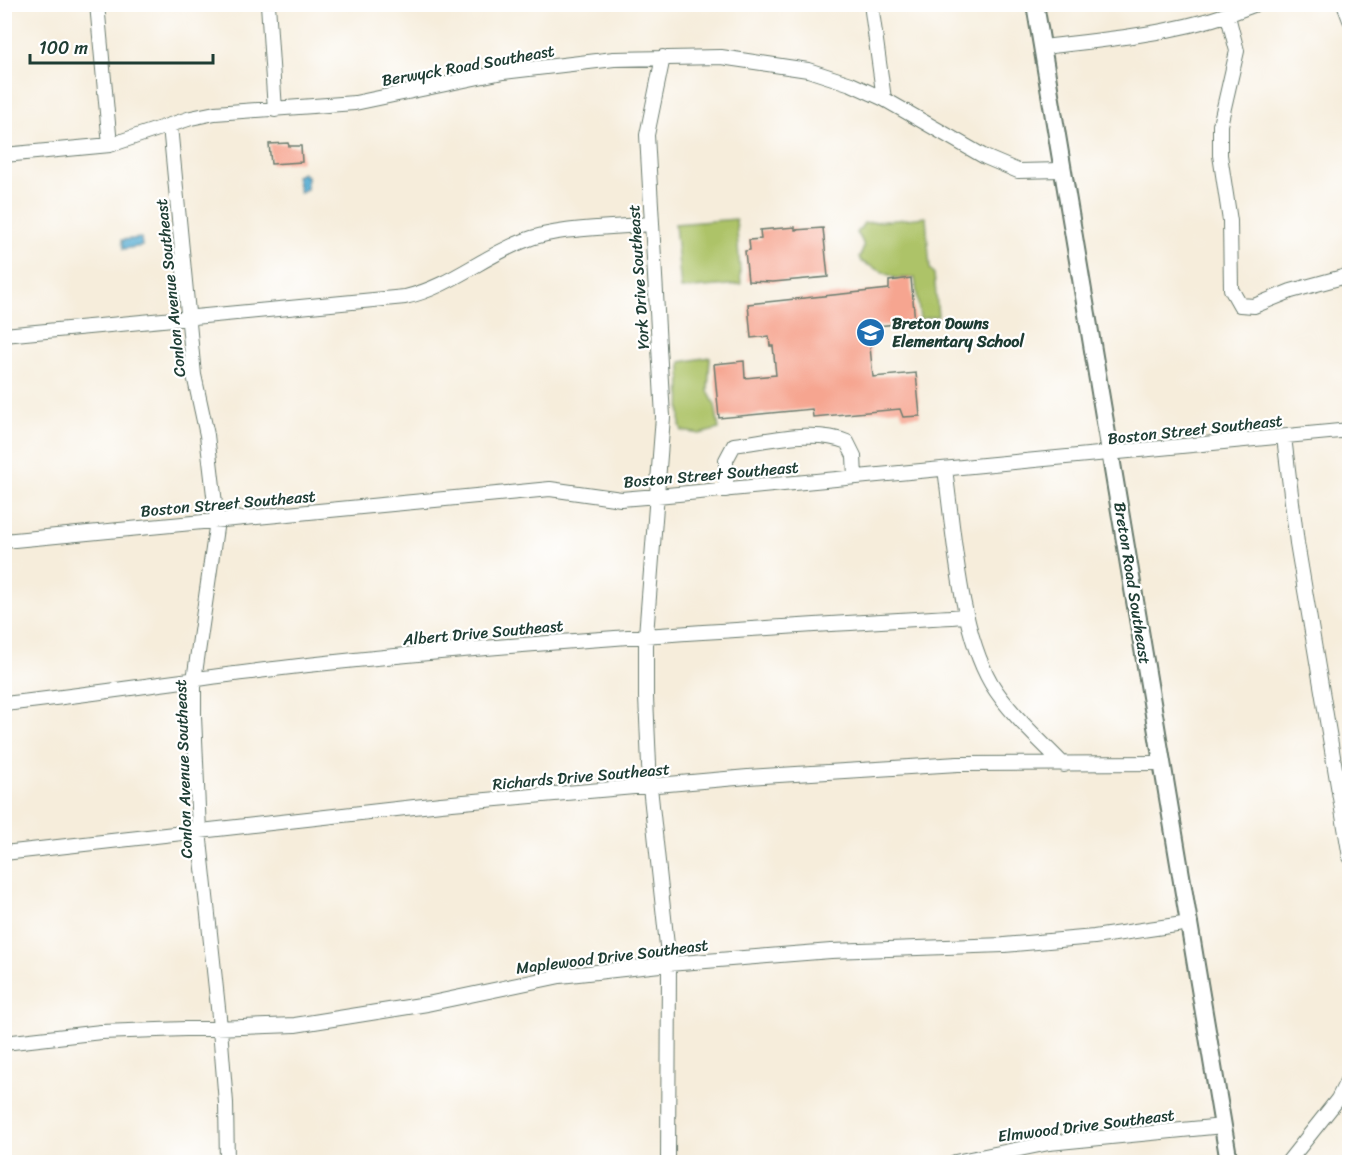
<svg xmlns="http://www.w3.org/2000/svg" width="1354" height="1167" viewBox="0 0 1354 1167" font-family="Sriracha,sans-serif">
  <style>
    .green { fill: #adc367; stroke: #66804e; stroke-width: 1.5 }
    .water { fill: #54abd1; stroke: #3a7482; stroke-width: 1.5 }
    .building { fill: #f6a590 }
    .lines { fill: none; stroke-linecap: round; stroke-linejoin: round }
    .minor-casing { stroke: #6a7b6e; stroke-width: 16 }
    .major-casing { stroke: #6a7b6e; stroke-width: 20 }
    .minor { stroke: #fff; stroke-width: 14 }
    .major { stroke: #fff; stroke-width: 16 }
    .labels { text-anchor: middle; stroke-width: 4.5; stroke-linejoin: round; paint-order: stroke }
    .street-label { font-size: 16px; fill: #1f3d34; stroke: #fff }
    .poi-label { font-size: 16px; font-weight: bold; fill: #1f3d34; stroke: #fff; text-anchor: start }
  </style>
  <rect width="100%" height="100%" fill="#fff"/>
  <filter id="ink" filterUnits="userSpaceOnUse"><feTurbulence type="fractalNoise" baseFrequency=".0167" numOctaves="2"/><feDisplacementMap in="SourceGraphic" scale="12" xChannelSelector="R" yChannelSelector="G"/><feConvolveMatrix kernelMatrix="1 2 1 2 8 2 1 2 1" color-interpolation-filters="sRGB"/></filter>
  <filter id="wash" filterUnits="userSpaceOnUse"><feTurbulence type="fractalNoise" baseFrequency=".008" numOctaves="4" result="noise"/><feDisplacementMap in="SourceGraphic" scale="24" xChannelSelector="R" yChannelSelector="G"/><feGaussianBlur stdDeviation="1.35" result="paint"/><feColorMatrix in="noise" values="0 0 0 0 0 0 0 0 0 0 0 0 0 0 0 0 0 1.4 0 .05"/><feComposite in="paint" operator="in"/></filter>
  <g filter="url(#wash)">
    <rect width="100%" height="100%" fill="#f6eddb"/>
    <!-- green -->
    <path class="green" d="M926,217l4,52 4,5 4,42 -18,3 -5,-41h-20l-33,-16 -3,-5c7,-9 5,-15 -2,-24l7,-10z
      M736,219l5,65 -60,5 -6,-65z
      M710,357l-2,34 7,14 4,24 -19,5 -18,-3 -2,-6 1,-63z"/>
    <!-- water -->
    <path class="water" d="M303,173l4,3v13l-7,4 -4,-17z
      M141,238l1,8 -19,3 -1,-9z"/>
    <g id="blocks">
      <!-- building -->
      <path class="building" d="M288,143l1,3h12l1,16 -31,2 -2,-20z
        M795,227v3l28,-2 5,49 -55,5 -25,-1 -3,-30 5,-1 -1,-10 12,-1 -1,-9z
        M911,278l4,44 -47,5 5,50 43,-4 4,43 -17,1 -3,-8 -87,8 -1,-8 -93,9 -5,-54 30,-3 1,17 31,-3 -3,-29h-3l-1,-10 -18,2 -3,-34 141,-15v-8z"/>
    </g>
  </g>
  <g filter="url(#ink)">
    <use href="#blocks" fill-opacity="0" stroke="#6a7b6e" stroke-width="1.5"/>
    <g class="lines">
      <defs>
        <path id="minor" d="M97,4l13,141
          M268,4l7,106
          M871,4l13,95
          M1344,4l6,16
          M1228,16l9,35 -17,74v30l10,66 1,68 9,16 14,1 37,-15 59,-16
          M1043,47c75,-9 142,-14 213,-43
          M663,57l-16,78 16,282 -17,218v62l4,90 19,177 -1,198
          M170,126l24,249 13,60 10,86 -23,159v36l5,115 20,186 7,86 1,59
          M4,155l106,-10 81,-27 24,-5 140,-10 148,-31 111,-13 107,-2 87,13 43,14 33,15 101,58 33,14 44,-1
          M4,335l401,-38c45,-10 78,-41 121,-57 32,-13 88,-12 124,-16
          M1284,437l13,106 53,314
          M945,469c9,64 14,159 46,214 18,30 49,57 73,82
          M726,490v-30l8,-15c34,-4 80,-17 113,-3l7,14 1,21
          M4,541l546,-52 71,10 36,-3 693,-66
          M4,704c102,-11 203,-28 304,-39 219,-24 439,-36 659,-49
          M4,853l437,-49 307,-27 210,-13 204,-1
          M4,1043l97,-11 194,-7 132,-21 133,-28 109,-12 162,-13 173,-6 90,-8 96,-14
          M955,1162l94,-19 174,-17
          M1288,1162l50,-63 12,-24"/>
        <path id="major" d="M1035,4l194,1158"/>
      </defs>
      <!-- minor casing -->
      <use href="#minor" class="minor-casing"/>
      <!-- major casing -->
      <use href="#major" class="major-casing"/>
      <!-- minor -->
      <use href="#minor" class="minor"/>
      <!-- major -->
      <use href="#major" class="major"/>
    </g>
  </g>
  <!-- icons -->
  <defs>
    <symbol id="school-disc" viewBox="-11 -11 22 22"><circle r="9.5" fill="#1f6fb2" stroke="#fff"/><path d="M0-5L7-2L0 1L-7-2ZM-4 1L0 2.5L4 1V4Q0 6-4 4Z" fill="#fff"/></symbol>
  </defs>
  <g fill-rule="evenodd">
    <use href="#school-disc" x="854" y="316" width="33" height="33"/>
  </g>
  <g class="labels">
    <!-- street labels -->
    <g class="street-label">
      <text transform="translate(468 65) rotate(-10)" y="6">Berwyck Road Southeast</text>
      <text transform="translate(638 277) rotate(-94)" y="6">York Drive Southeast</text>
      <text transform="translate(170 288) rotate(-96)" y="6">Conlon Avenue Southeast</text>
      <text transform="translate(1195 429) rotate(-6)" y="6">Boston Street Southeast</text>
      <text transform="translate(711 474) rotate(-5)" y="6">Boston Street Southeast</text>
      <text transform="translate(228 503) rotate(-5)" y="6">Boston Street Southeast</text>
      <text transform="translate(1133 583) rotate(81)" y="6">Breton Road Southeast</text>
      <text transform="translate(483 632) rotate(-5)" y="6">Albert Drive Southeast</text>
      <text transform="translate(183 769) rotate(-92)" y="6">Conlon Avenue Southeast</text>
      <text transform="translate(581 776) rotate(-5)" y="6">Richards Drive Southeast</text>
      <text transform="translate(612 956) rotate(-7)" y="6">Maplewood Drive Southeast</text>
      <text transform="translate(1086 1125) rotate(-7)" y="6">Elmwood Drive Southeast</text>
    </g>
    <!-- poi labels -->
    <g class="poi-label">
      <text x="892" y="329">Breton Downs<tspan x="892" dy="18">Elementary School</tspan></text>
    </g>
  </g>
  <!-- margin -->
  <rect width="1354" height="1167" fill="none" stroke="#fff" stroke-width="24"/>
  <!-- scale -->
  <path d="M30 54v9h183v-9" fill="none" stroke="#1f3d34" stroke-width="3"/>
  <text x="39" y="54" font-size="18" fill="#1f3d34" stroke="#ffffff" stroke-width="4.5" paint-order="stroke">100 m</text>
</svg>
